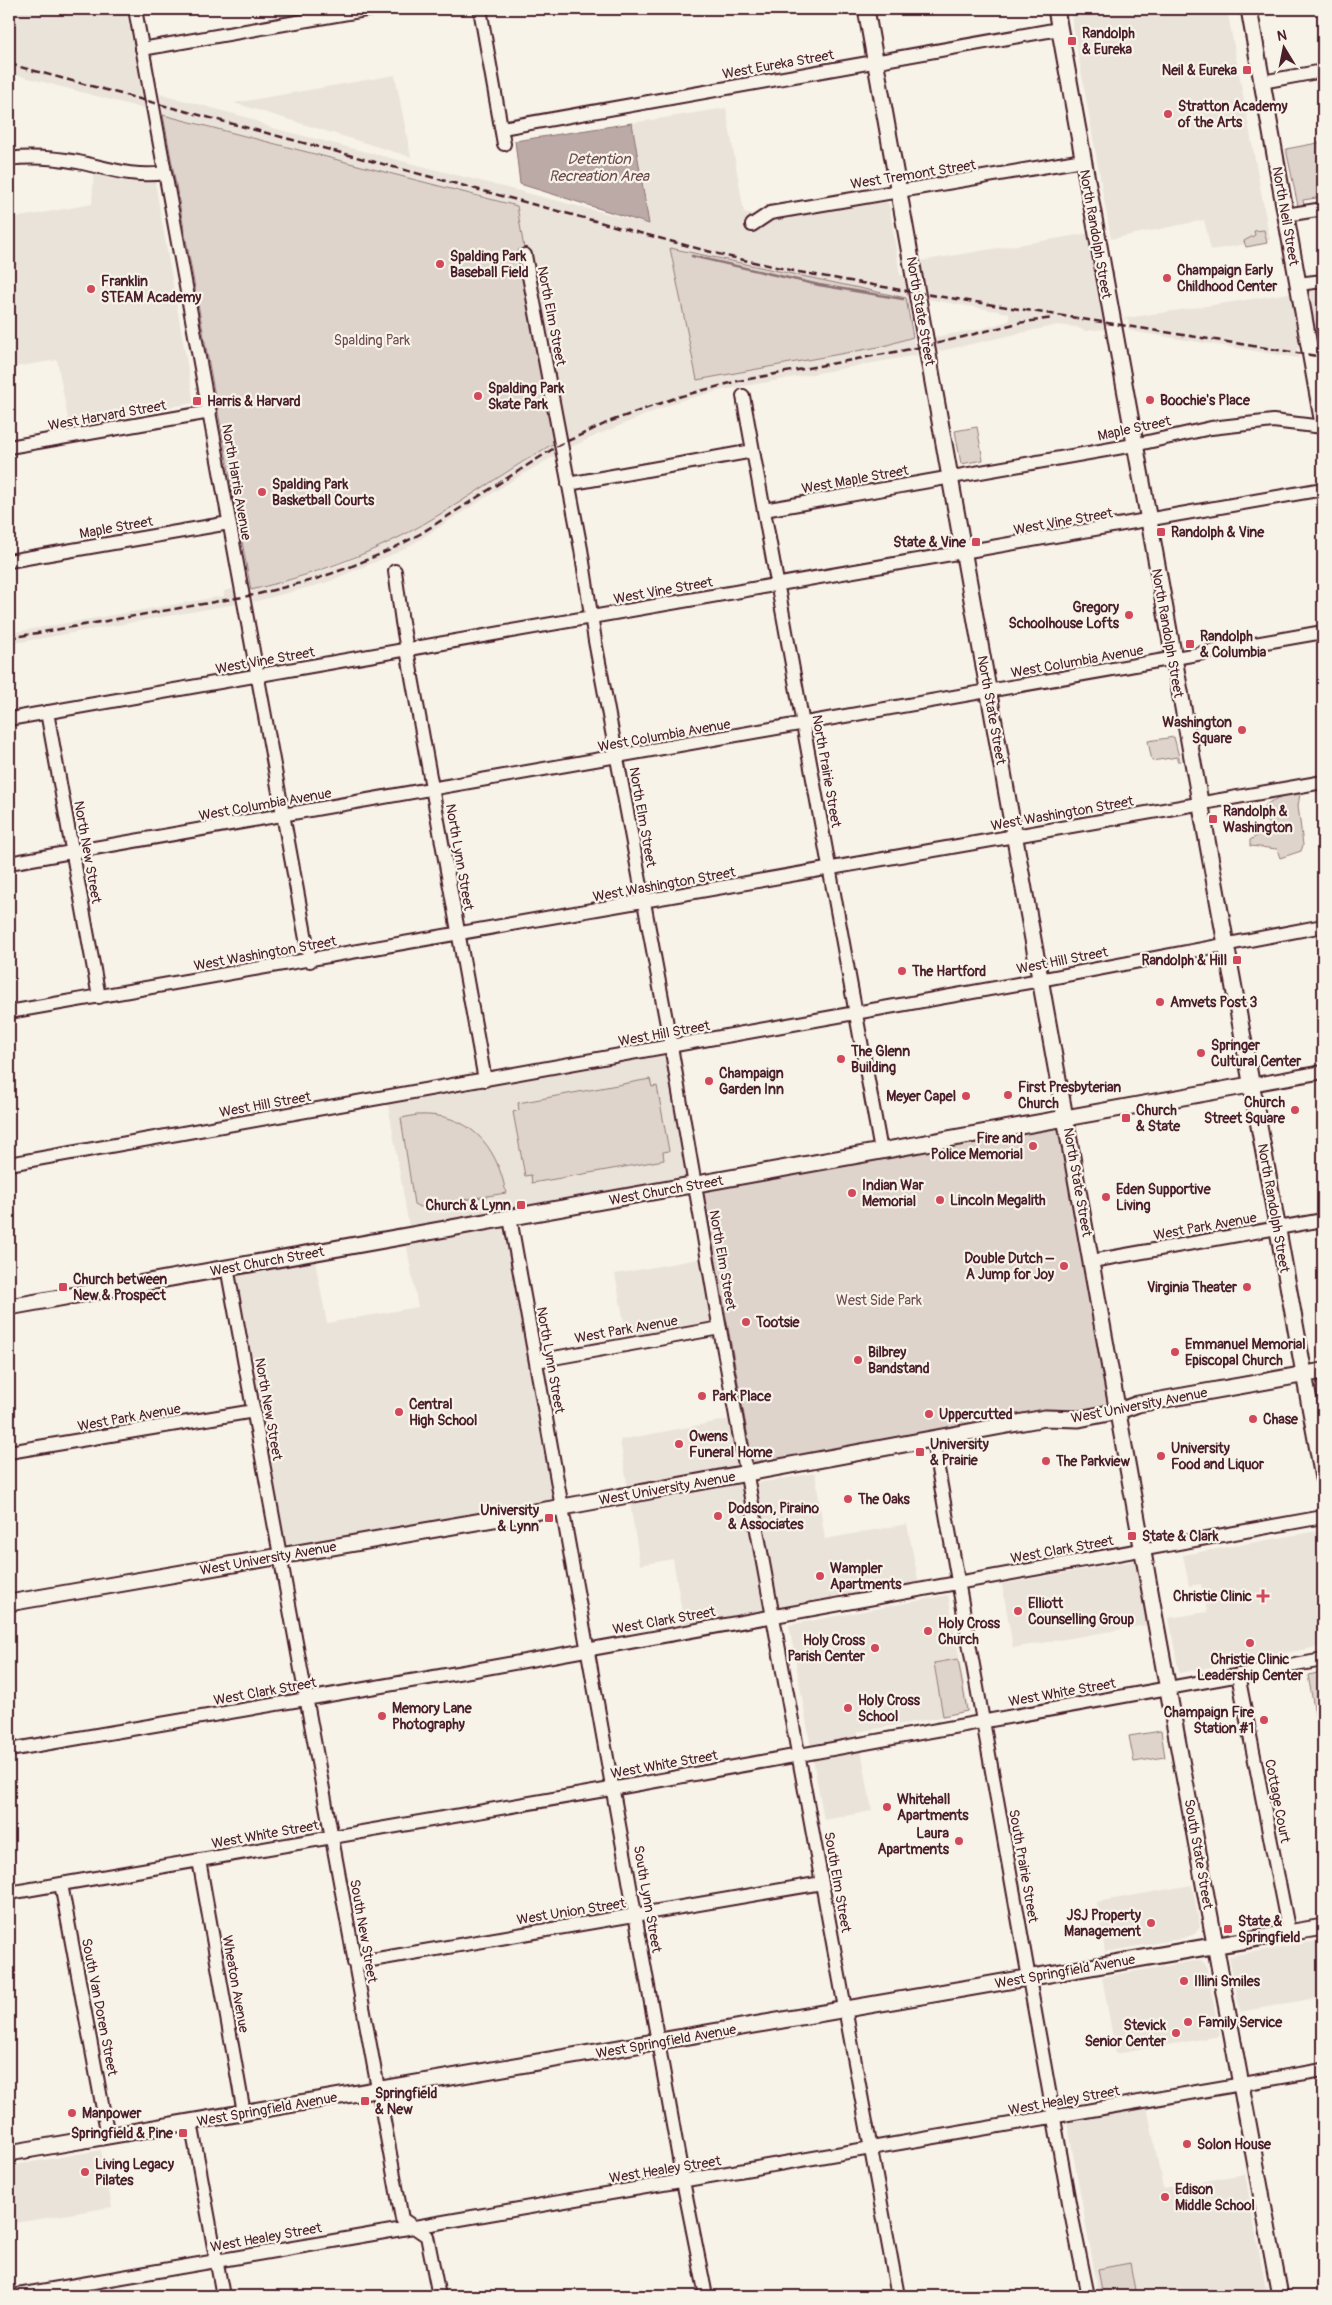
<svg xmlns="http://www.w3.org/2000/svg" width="1332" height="2305" viewBox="0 0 1332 2305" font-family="Pangolin,sans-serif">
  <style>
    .built { fill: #eae3da }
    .green { fill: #ded4cc; stroke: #947a7c }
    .water { fill: #bcaaa7; stroke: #8e7275 }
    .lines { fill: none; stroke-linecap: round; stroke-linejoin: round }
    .stream { stroke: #8e7275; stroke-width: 2.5 }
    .minor-casing { stroke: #4a1f2b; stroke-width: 16 }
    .major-casing { stroke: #4a1f2b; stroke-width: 19 }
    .minor { stroke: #f7f3e8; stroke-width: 12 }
    .major { stroke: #f7f3e8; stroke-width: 15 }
    .rail { stroke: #4a1f2b; stroke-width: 2.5; stroke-dasharray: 8 4; stroke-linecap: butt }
    .poi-dot { fill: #d1495b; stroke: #f7f3e8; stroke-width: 2 }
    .labels { text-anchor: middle; stroke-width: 4.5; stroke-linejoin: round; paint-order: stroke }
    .poi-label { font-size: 14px; font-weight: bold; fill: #4a1f2b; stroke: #f7f3e8; text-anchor: start }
    .street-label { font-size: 14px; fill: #4a1f2b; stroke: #f7f3e8 }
    .park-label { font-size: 14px; fill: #6f4c53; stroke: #f7f3e8 }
    .water-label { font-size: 15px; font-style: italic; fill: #6c4950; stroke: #f7f3e8 }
  </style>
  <rect width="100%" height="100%" fill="#f7f3e8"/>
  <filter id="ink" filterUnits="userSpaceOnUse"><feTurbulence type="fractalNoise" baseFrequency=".02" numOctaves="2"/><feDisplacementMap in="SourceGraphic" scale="10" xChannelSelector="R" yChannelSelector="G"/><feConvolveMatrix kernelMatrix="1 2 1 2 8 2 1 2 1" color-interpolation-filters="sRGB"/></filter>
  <g filter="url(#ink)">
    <!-- built -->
    <path class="built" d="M9,9h117l19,100 -136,-36z
      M1070,9h157l43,231 -59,10 -7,-30 -93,19z
      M395,75l16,82 -177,-54z
      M160,94l89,24 20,9 379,97 -16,-101 94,-15 18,104 31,7 110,-17 4,2 11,71h5l6,28 -4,1 -2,-6 -208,81 187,-33 29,-9 4,18 -199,36 -39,10 -82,34 -30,14 -32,-135 -18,-107 -354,-92z
      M94,172l60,5 40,226 -125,21 -12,-64 -48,8v-149l83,-15z
      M1090,233l16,96 -21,2 -9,-4 -19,-2 -121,27 -2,-15 47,-8 28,-8v-8l-83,-14 -6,-38z
      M1323,288v64l-26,-4 2,10 -169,-27 -2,-11 -7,-1z
      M556,442l2,12 -45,26 -110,70 -78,33 -72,19 -2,-12 49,-12 43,-14 79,-39z
      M233,589l3,15 -227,40v-11l215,-37v-5z
      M666,1055l21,123 -278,49 -21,-123z
      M505,1225l52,277 -274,49 -49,-275 81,-15 12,62 91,-16 -12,-64z
      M704,1258l9,61 -3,4 -83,15 -12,-64z
      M731,1419l10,67 74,-13 10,66 82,-15 12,60 -235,40 -11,-65 -33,6 -20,-125z
      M1318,1531l5,28v87l-144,27 -10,-55 38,-6 -6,-28 -12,2 -6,-31z
      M1139,1560l13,64 -139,24 -11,-64z
      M948,1595l21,117 -111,20 14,79 -48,9 -35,-195z
      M1192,1885l8,42 -5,7 -15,5 -75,13 -8,-50z
      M1323,1940v70l-2,-13 -81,15 -11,-56z
      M1201,1960l5,5 14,71 -104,18 -14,-77z
      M1147,2106l16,82 82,-14 21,115 -7,6 -160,1 -32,-175z
      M101,2150l11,57 -103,17v-58z"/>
    <!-- green -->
    <path class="green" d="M163,115l354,91 39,236c-46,26 -88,57 -134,83 -55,31 -110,50 -171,65z
      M1323,142v55l-20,3 1,5 -6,1 -12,-57z
      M1264,230l3,13 -21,4 -2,-6 11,-6 -1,-4z
      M670,248l236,50 7,39 -29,9 -187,34z
      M977,427l6,33 -22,4 -6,-33z
      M1174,737l6,24h-3v-4l-25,4 -4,-20z
      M1289,794h11l-2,12 5,39 -2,6 -21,7 -3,-9 -27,-3v-6l22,-13 -11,-15c3,-10 18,-14 28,-18z
      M650,1079l2,8 5,-1 12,65 -6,1 1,8 -132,23 -1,-8 -6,1 -12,-64 6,-2 -1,-7z
      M417,1115c52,-3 80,30 89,78l-86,14 -6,-3 -13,-86z
      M1060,1127l49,280 -168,23 -188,34 -50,-273z
      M958,1659l9,52 -24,5 -9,-53z
      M1323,1672v69l-3,1 -12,-67z
      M1161,1731l4,26 -31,5 -5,-26z
      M1130,2263l6,33h-33l-5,-27z"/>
    <!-- water -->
    <path class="water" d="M632,123l17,101 -129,-40 -5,-43z"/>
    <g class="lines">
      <!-- stream -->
      <path class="stream" d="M692,256l127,29 84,14"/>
      <defs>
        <path id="minor" d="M135,9l175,952
          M480,9l24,135
          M142,49l229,-40
          M1262,82l61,-11
          M502,128l557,-99
          M9,159c23,-3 46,-1 69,3 29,6 56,16 87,11
          M1286,215l37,-6
          M752,225l18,-12 313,-53
          M525,255l56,294 14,92 76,405 46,267 181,983
          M1298,284l25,-3
          M743,396l138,755
          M9,447l201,-35
          M568,484l185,-33
          M764,510l370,-65 77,-17 62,-7 50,6
          M9,561l220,-38
          M395,571l7,51 83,458
          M47,712l52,285
          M9,719l1314,-230
          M9,863l1314,-231
          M9,1012l1314,-230
          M1250,1085l73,-13
          M9,1164l1020,-182 294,-56
          M510,1218l173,963 23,115
          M1092,1261l231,-41
          M227,1267l175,952 25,17 12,60
          M537,1361l183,-33
          M933,1441l137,767 18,88
          M9,1452l245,-41
          M1238,1675l51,258
          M9,1750l466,-80 848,-153
          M199,1860l45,253
          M61,1884l47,252
          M9,1893l619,-107 695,-126
          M354,1963l468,-80
          M191,2122l32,174
          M12,2296c437,-75 874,-149 1311,-226"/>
        <path id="major" d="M866,9l289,1610 125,677
          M1056,9l267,1469
          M1249,9l74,415
          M9,1307l1241,-222
          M9,1603l554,-96 482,-89 34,1 40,-8 19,-7 185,-33
          M9,2153l1314,-226"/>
      </defs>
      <!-- minor casing -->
      <use href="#minor" class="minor-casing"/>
      <!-- major casing -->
      <use href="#major" class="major-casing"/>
      <!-- minor -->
      <use href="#minor" class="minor"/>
      <!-- major -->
      <use href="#major" class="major"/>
      <!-- rail -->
      <path class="rail" d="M9,64l717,192 73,16 119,21 405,64
        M9,638l245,-43 62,-16 34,-12 40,-17 30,-16 139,-89 52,-24 67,-24 60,-16 189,-35 91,-23 35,-5"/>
    </g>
  </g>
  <!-- markers -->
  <g class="poi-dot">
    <rect x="1067" y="36" width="10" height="10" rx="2.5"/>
    <rect x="1242" y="65" width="10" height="10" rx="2.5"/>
    <circle cx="1168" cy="114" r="5"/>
    <circle cx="440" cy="264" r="5"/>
    <circle cx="1167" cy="278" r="5"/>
    <circle cx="91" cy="289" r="5"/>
    <circle cx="478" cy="396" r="5"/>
    <circle cx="1150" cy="400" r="5"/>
    <rect x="192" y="396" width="10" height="10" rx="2.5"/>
    <circle cx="262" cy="492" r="5"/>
    <rect x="1156" y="527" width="10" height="10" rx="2.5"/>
    <rect x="971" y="537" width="10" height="10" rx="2.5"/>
    <circle cx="1129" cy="615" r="5"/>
    <rect x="1185" y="639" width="10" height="10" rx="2.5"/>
    <circle cx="1242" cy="730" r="5"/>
    <rect x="1208" y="814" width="10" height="10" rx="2.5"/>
    <rect x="1232" y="955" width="10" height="10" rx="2.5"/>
    <circle cx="902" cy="971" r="5"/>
    <circle cx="1160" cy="1002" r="5"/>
    <circle cx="1201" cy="1053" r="5"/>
    <circle cx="841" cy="1059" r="5"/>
    <circle cx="709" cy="1081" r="5"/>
    <circle cx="1008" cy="1095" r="5"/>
    <circle cx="966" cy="1096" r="5"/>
    <circle cx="1295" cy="1110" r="5"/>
    <rect x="1121" y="1113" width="10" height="10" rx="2.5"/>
    <circle cx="1033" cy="1146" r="5"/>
    <circle cx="852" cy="1193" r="5"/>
    <circle cx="1106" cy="1197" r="5"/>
    <circle cx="940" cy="1200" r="5"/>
    <rect x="516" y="1200" width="10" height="10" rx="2.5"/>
    <circle cx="1064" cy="1266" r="5"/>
    <rect x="58" y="1282" width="10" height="10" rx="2.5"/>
    <circle cx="1247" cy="1287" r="5"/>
    <circle cx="746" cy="1322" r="5"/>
    <circle cx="1175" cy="1352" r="5"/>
    <circle cx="858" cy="1360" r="5"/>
    <circle cx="702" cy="1396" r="5"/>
    <circle cx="399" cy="1412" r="5"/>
    <circle cx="929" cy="1414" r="5"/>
    <circle cx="1253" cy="1419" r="5"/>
    <circle cx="679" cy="1444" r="5"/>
    <rect x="915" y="1447" width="10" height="10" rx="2.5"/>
    <circle cx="1161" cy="1456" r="5"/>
    <circle cx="1046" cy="1461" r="5"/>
    <circle cx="848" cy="1499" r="5"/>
    <circle cx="718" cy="1516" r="5"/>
    <rect x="544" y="1513" width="10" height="10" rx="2.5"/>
    <rect x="1127" y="1531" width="10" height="10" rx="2.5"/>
    <circle cx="820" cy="1576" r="5"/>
    <path d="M1260.5 1588.5h5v5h5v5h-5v5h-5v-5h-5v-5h5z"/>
    <circle cx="1018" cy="1611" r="5"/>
    <circle cx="928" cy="1631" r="5"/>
    <circle cx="1250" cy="1643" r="5"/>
    <circle cx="875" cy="1648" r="5"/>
    <circle cx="848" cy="1708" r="5"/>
    <circle cx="382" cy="1716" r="5"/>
    <circle cx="1264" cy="1720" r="5"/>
    <circle cx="887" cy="1807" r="5"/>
    <circle cx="959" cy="1841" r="5"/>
    <circle cx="1151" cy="1923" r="5"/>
    <rect x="1223" y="1924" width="10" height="10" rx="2.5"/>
    <circle cx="1184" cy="1981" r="5"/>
    <circle cx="1188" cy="2022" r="5"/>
    <circle cx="1176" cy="2033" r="5"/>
    <rect x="360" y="2096" width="10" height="10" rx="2.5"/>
    <circle cx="72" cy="2113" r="5"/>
    <rect x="178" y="2128" width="10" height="10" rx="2.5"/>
    <circle cx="1187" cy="2144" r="5"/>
    <circle cx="85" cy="2172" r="5"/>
    <circle cx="1165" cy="2197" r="5"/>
  </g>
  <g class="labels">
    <!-- poi labels -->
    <g class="poi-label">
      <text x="1082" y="38">Randolph<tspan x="1082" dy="16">&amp; Eureka</tspan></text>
      <text x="1237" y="75" text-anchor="end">Neil &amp; Eureka</text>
      <text x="1178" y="111">Stratton Academy<tspan x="1178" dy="16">of the Arts</tspan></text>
      <text x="450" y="261">Spalding Park<tspan x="450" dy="16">Baseball Field</tspan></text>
      <text x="1177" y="275">Champaign Early<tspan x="1177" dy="16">Childhood Center</tspan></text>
      <text x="101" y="286">Franklin<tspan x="101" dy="16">STEAM Academy</tspan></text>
      <text x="488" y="393">Spalding Park<tspan x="488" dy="16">Skate Park</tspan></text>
      <text x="1160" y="405">Boochie's Place</text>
      <text x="207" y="406">Harris &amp; Harvard</text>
      <text x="272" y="489">Spalding Park<tspan x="272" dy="16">Basketball Courts</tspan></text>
      <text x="1171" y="537">Randolph &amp; Vine</text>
      <text x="966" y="547" text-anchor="end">State &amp; Vine</text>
      <text x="1119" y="612" text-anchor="end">Gregory<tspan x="1119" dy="16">Schoolhouse Lofts</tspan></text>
      <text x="1200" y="641">Randolph<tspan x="1200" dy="16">&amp; Columbia</tspan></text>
      <text x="1232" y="727" text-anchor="end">Washington<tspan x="1232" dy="16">Square</tspan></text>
      <text x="1223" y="816">Randolph &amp;<tspan x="1223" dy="16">Washington</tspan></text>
      <text x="1227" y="965" text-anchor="end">Randolph &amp; Hill</text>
      <text x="912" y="976">The Hartford</text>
      <text x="1170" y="1007">Amvets Post 3</text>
      <text x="1211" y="1050">Springer<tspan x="1211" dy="16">Cultural Center</tspan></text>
      <text x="851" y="1056">The Glenn<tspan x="851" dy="16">Building</tspan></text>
      <text x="719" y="1078">Champaign<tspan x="719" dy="16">Garden Inn</tspan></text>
      <text x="1018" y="1092">First Presbyterian<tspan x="1018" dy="16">Church</tspan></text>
      <text x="956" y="1101" text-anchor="end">Meyer Capel</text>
      <text x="1285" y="1107" text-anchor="end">Church<tspan x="1285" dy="16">Street Square</tspan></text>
      <text x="1136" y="1115">Church<tspan x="1136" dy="16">&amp; State</tspan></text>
      <text x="1023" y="1143" text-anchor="end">Fire and<tspan x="1023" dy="16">Police Memorial</tspan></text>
      <text x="862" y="1190">Indian War<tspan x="862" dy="16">Memorial</tspan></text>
      <text x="1116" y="1194">Eden Supportive<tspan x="1116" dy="16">Living</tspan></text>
      <text x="950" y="1205">Lincoln Megalith</text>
      <text x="511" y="1210" text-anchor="end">Church &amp; Lynn</text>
      <text x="1054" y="1263" text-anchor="end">Double Dutch –<tspan x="1054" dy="16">A Jump for Joy</tspan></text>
      <text x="73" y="1284">Church between<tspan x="73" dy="16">New &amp; Prospect</tspan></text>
      <text x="1237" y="1292" text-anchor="end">Virginia Theater</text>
      <text x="756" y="1327">Tootsie</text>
      <text x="1185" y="1349">Emmanuel Memorial<tspan x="1185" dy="16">Episcopal Church</tspan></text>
      <text x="868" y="1357">Bilbrey<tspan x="868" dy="16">Bandstand</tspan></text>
      <text x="712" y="1401">Park Place</text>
      <text x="409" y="1409">Central<tspan x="409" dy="16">High School</tspan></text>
      <text x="939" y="1419">Uppercutted</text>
      <text x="1263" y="1424">Chase</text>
      <text x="689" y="1441">Owens<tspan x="689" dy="16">Funeral Home</tspan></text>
      <text x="930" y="1449">University<tspan x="930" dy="16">&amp; Prairie</tspan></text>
      <text x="1171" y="1453">University<tspan x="1171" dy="16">Food and Liquor</tspan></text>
      <text x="1056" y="1466">The Parkview</text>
      <text x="858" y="1504">The Oaks</text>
      <text x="728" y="1513">Dodson, Piraino<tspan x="728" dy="16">&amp; Associates</tspan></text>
      <text x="539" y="1515" text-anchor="end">University<tspan x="539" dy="16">&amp; Lynn</tspan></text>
      <text x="1142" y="1541">State &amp; Clark</text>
      <text x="830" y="1573">Wampler<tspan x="830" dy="16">Apartments</tspan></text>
      <text x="1252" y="1601" text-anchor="end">Christie Clinic</text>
      <text x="1028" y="1608">Elliott<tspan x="1028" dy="16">Counselling Group</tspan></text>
      <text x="938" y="1628">Holy Cross<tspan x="938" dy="16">Church</tspan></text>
      <text x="865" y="1645" text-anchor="end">Holy Cross<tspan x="865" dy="16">Parish Center</tspan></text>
      <text x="1250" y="1664" text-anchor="middle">Christie Clinic<tspan x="1250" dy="16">Leadership Center</tspan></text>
      <text x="858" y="1705">Holy Cross<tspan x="858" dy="16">School</tspan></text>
      <text x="392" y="1713">Memory Lane<tspan x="392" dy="16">Photography</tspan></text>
      <text x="1254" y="1717" text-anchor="end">Champaign Fire<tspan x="1254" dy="16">Station #1</tspan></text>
      <text x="897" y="1804">Whitehall<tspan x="897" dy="16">Apartments</tspan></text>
      <text x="949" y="1838" text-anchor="end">Laura<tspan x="949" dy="16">Apartments</tspan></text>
      <text x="1141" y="1920" text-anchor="end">JSJ Property<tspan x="1141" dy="16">Management</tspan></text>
      <text x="1238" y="1926">State &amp;<tspan x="1238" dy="16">Springfield</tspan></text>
      <text x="1194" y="1986">Illini Smiles</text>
      <text x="1198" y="2027">Family Service</text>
      <text x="1166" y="2030" text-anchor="end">Stevick<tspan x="1166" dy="16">Senior Center</tspan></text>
      <text x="375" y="2098">Springfield<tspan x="375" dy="16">&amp; New</tspan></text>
      <text x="82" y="2118">Manpower</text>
      <text x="173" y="2138" text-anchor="end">Springfield &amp; Pine</text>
      <text x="1197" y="2149">Solon House</text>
      <text x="95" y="2169">Living Legacy<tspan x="95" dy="16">Pilates</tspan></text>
      <text x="1175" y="2194">Edison<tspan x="1175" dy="16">Middle School</tspan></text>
    </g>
    <!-- street labels -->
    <g class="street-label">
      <text transform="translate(778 64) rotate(-10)" y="5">West Eureka Street</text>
      <text transform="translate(913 174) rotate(-9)" y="5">West Tremont Street</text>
      <text transform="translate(1286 216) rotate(80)" y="5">North Neil Street</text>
      <text transform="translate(1096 234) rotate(80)" y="5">North Randolph Street</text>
      <text transform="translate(921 311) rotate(80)" y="5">North State Street</text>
      <text transform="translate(552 316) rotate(79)" y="5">North Elm Street</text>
      <text transform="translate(107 415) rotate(-10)" y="5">West Harvard Street</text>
      <text transform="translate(1134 428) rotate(-12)" y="5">Maple Street</text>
      <text transform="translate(855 479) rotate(-10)" y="5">West Maple Street</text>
      <text transform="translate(237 482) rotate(80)" y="5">North Harris Avenue</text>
      <text transform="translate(1063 521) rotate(-10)" y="5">West Vine Street</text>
      <text transform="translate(116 527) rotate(-10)" y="5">Maple Street</text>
      <text transform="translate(663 590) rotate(-10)" y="5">West Vine Street</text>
      <text transform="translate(1168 633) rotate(80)" y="5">North Randolph Street</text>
      <text transform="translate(265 660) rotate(-10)" y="5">West Vine Street</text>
      <text transform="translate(1077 661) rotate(-10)" y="5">West Columbia Avenue</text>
      <text transform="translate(992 710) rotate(80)" y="5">North State Street</text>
      <text transform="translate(664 735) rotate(-10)" y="5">West Columbia Avenue</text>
      <text transform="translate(827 771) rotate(80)" y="5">North Prairie Street</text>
      <text transform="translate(265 804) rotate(-10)" y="5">West Columbia Avenue</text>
      <text transform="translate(1062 813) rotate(-10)" y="5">West Washington Street</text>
      <text transform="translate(643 817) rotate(80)" y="5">North Elm Street</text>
      <text transform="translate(88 852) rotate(80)" y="5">North New Street</text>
      <text transform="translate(460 857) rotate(80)" y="5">North Lynn Street</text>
      <text transform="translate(664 884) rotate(-10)" y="5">West Washington Street</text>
      <text transform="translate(265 953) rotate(-10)" y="5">West Washington Street</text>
      <text transform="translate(1062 960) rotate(-11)" y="5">West Hill Street</text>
      <text transform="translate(664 1033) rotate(-10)" y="5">West Hill Street</text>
      <text transform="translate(265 1104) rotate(-10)" y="5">West Hill Street</text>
      <text transform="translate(1078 1182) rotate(80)" y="5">North State Street</text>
      <text transform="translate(666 1190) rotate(-10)" y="5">West Church Street</text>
      <text transform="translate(1274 1208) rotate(80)" y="5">North Randolph Street</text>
      <text transform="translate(1205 1226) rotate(-10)" y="5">West Park Avenue</text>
      <text transform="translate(723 1260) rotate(80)" y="5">North Elm Street</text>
      <text transform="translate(267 1261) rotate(-10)" y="5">West Church Street</text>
      <text transform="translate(626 1329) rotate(-10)" y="5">West Park Avenue</text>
      <text transform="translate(551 1360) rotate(80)" y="5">North Lynn Street</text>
      <text transform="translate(1139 1405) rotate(-11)" y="5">West University Avenue</text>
      <text transform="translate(269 1409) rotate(80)" y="5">North New Street</text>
      <text transform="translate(129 1417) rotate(-10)" y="5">West Park Avenue</text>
      <text transform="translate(667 1488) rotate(-10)" y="5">West University Avenue</text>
      <text transform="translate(1062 1549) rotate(-10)" y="5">West Clark Street</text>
      <text transform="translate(268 1558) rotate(-10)" y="5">West University Avenue</text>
      <text transform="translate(664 1620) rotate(-10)" y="5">West Clark Street</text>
      <text transform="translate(265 1691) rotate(-10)" y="5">West Clark Street</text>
      <text transform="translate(1062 1692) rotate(-10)" y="5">West White Street</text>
      <text transform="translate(664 1764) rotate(-10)" y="5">West White Street</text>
      <text transform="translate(1278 1801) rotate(79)" y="5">Cottage Court</text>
      <text transform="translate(265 1834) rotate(-10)" y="5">West White Street</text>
      <text transform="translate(1199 1854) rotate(80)" y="5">South State Street</text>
      <text transform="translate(1024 1866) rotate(80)" y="5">South Prairie Street</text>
      <text transform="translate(838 1882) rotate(80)" y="5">South Elm Street</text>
      <text transform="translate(648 1899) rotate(80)" y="5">South Lynn Street</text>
      <text transform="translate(571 1911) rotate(-9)" y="5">West Union Street</text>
      <text transform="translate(364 1931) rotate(80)" y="5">South New Street</text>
      <text transform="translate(1065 1971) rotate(-10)" y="5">West Springfield Avenue</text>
      <text transform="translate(236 1984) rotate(80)" y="5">Wheaton Avenue</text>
      <text transform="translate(100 2007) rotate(79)" y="5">South Van Doren Street</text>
      <text transform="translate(666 2041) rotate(-10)" y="5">West Springfield Avenue</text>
      <text transform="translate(1064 2100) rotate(-10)" y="5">West Healey Street</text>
      <text transform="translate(267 2109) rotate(-10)" y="5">West Springfield Avenue</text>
      <text transform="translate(665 2169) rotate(-9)" y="5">West Healey Street</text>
      <text transform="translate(266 2237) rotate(-10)" y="5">West Healey Street</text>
    </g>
    <!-- park labels -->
    <g class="park-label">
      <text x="372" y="345">Spalding Park</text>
      <text x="879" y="1305">West Side Park</text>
    </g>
    <!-- water labels -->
    <g class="water-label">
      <text x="599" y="164">Detention<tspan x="599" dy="17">Recreation Area</tspan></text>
    </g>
  </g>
  <!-- margin -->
  <rect width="1332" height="2305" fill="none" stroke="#f7f3e8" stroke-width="30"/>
  <rect x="15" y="15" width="1302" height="2275" fill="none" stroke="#4a1f2b" stroke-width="2" filter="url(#ink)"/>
  <!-- north arrow -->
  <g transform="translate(1284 48) rotate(350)" stroke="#f7f3e8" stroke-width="4" paint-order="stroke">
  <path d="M0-4L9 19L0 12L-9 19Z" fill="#4a1f2b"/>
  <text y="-8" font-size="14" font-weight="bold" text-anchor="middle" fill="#4a1f2b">N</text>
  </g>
</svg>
